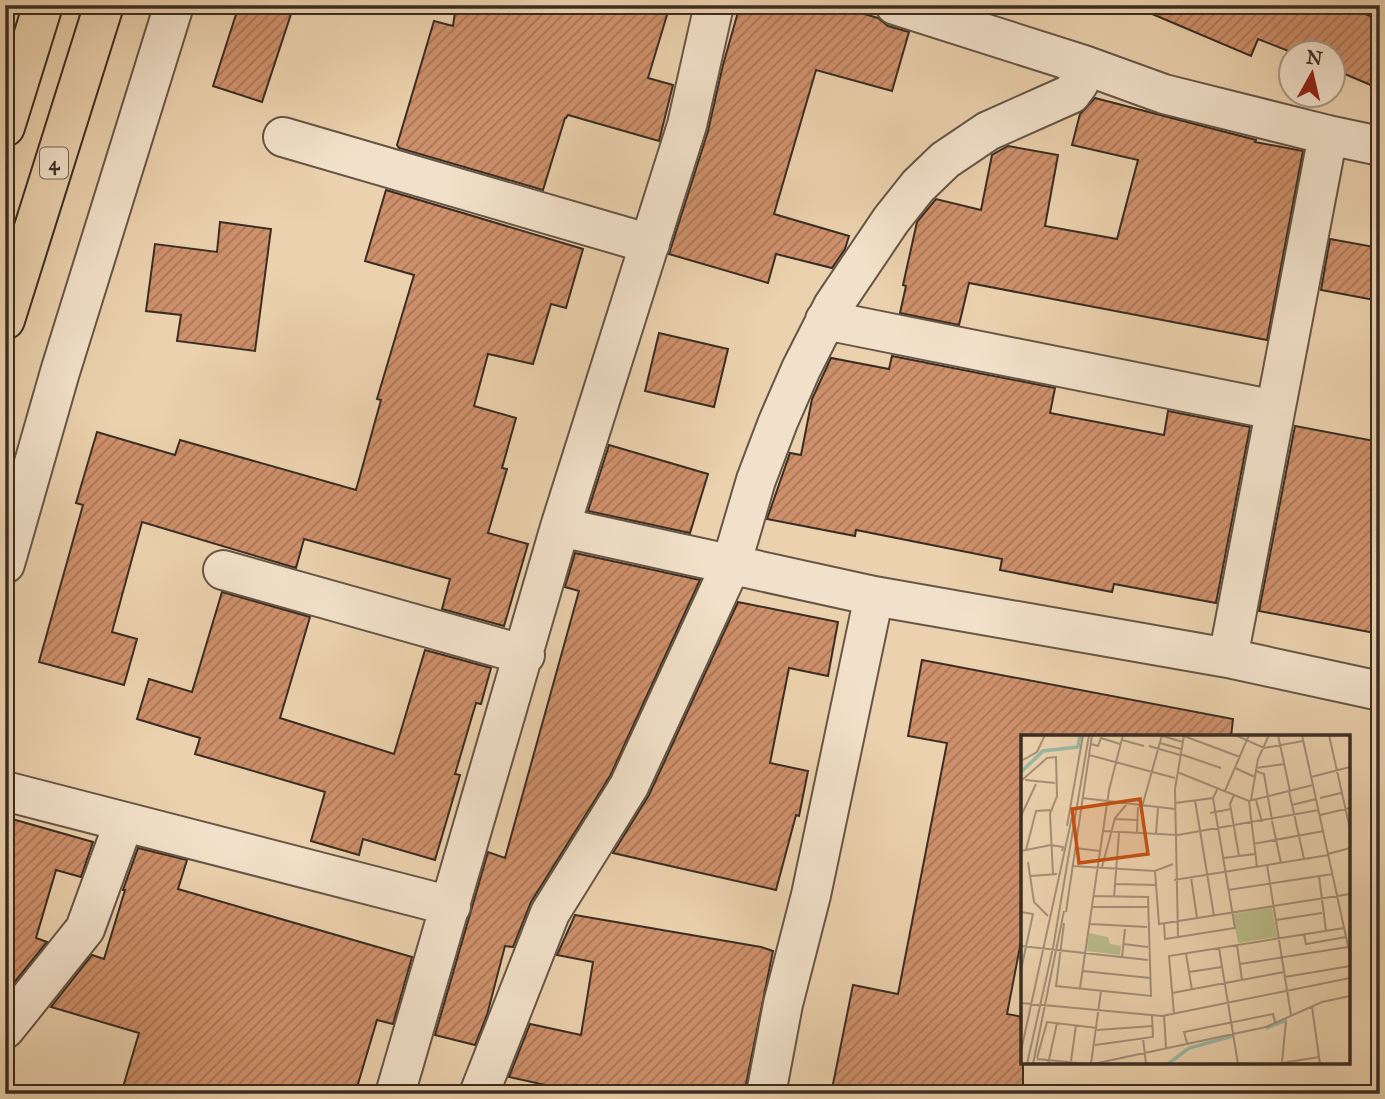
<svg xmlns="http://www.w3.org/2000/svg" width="1385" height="1099" viewBox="0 0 1385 1099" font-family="'IM FELL Great Primer',serif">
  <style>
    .building { fill: url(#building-hatch); stroke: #3a2d23; stroke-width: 2 }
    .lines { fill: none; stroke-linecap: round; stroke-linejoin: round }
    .minor-casing { stroke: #665646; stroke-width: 42 }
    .highway-casing { stroke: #3a2d23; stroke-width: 42 }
    .minor { stroke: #f2e1ca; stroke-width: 38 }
    .highway { stroke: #ebd1ad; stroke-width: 38 }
    .labels { text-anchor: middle; stroke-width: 5; stroke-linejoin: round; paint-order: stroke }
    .shield { fill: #f2e1ca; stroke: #716355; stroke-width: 2 }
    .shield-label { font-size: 19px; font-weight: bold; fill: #3a2d23 }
    .inset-river { fill: none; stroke: #99b8a5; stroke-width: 3.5 }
    .inset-road { fill: none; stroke: #a48f76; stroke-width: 2 }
    .view { fill: #c55011; fill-opacity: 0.15; stroke: #c55011; stroke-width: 3.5 }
    .inset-edge { fill: none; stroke: #3a2d23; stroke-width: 3.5 }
  </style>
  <defs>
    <pattern id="building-hatch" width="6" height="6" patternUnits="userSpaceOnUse" patternTransform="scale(1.75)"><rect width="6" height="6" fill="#ce906b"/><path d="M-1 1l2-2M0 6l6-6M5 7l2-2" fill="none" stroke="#a87658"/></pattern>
  </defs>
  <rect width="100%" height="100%" fill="#ebd1ad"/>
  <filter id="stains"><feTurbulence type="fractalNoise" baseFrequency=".00286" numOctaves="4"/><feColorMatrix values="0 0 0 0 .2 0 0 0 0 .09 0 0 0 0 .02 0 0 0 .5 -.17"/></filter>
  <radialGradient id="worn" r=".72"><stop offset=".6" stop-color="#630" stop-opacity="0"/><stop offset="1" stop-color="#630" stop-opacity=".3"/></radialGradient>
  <!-- building -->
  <path class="building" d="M239,5h55l-32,97 -49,-16z
    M456,5h214l-22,73 25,7 -14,56 -91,-26 -2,3h-1l-22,72 -144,-42 -2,-3 37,-124 19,5z
    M740,5h107v4l31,9 10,8 21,6 -17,59 -76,-21 -42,144 75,22 -4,13 -13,19 -56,-14 -8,29 -99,-29 39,-123 15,-66z
    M1131,5h212l37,15v69l-47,-20v-17h-42l-33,-13 -7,17z
    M1095,98l161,42 -1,2 48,9 -36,189 -298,-57 -10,42 -59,-12 6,-27 -3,-1 14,-63 19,-23 45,11 11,-55 16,-9 50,9 -13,71 72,13 21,-79 -66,-15 8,-31z
    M386,190l197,59 -17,59 -15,-4 -18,60 -45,-10 -14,52 42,12 -14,50 5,1 -19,64 40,11 -24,82 -62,-17 8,-30 -146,-40 -8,29 -154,-46 -30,110 25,7 -13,46 -85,-23 44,-157 -7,-2 21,-71 78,23 5,-15 176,50 25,-90 -4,-1 37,-124 -49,-14z
    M220,222l51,7 -16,122 -78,-10 4,-26 -35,-4 9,-67 62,8z
    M1330,239l50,9v53l-59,-11z
    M659,333l69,16 -14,58 -69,-16z
    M892,356l163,32 -5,25 114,22 4,-24 82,16 -34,176 -102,-19 -2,8 -112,-22 2,-11 -146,-29 -1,6 -88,-17 23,-66 11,2 11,-56 19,-41 58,11z
    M1295,426l85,16v192l-121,-23z
    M609,445l99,29 -18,59 -102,-22z
    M575,553l125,27 -90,196 -79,126 -18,45 -8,-1 -18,69 -12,30 -40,-10 53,-183 17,6 74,-267 -14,-4z
    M222,592l88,25 -30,101 114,36 31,-104 66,18 -10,36 -5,-1 -21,71 5,1 -25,85 -72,-21 -4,16 -48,-14 14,-49 -130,-38 5,-16 -63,-19 12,-40 43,13z
    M738,602l100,20 -10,54 -39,-8 -19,95 38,8 -9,45 -3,-1 -20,75 -163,-37 36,-58z
    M922,660l311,59 -2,18h-208v194l-16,83 16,3v77h-192l22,-109 45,9 49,-251 -39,-7z
    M5,817l88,25 -12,35 -25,-7 -20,68 11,4 -42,52z
    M138,848l49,12 -9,29 234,68 -19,67 -16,-4 -22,74h-234l18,-61 -88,-26 41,-52 12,4 21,-69h-2z
    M575,915l186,32 12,4 -29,143h-158l-77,-17 21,-53 51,11 12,-73 -36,-7z"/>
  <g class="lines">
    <defs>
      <path id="minor" d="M895,5l189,60 80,29 164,41 52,11
        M283,137l367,107
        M825,320l450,90
        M560,527l314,69 354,62 152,33
        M5,564l55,-192 114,-367
        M223,570l302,85
        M1228,658l100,-523
        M5,791l446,115
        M5,1029l80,-100 39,-107
        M395,1094l165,-567 127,-402 27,-120
        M479,1094l71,-181 79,-127 102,-221 25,-85 22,-58 23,-53 32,-63 58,-86 27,-34 27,-26 43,-29 83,-37 8,-11 5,-18
        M766,1094l17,-90 28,-109 63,-299"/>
      <path id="highway" d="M5,127l38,-122
        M5,320l99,-315"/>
    </defs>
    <!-- minor casing -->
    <use href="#minor" class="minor-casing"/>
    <!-- highway casing -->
    <use href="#highway" class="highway-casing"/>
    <!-- minor -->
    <use href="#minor" class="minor"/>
    <!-- highway -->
    <use href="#highway" class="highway"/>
  </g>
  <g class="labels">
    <!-- shield labels -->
    <rect class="shield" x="40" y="147.5" width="28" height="31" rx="5"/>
    <g class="shield-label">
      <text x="54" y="170">4</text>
    </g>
  </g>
  <!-- overview -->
  <g transform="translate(1021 735)">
    <rect width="329" height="329" fill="#ebd1ad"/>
    <path d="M251,172l5,30 -39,6 -5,-29zM68,198l19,4 2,7 11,2 -1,9 -33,-4z" fill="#b9bb89"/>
    <path class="inset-river" d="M0,37l22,-21 35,-4 2,-12M245,293l21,-8M147,329l21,-16 44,-12"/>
    <path class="inset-road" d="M138,0l24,7M163,0l-9,54 3,148 57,-9 -22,-130M214,0l29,13 39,-7M257,0l12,56M281,0l48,220M308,0l21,94M163,1l56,21M101,5l22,6M139,8l21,6M70,9l7,2 3,-8 19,6M128,11l31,9M159,19l41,14M68,20l86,23M0,26l16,-9 8,-17M214,33l20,9M235,33l28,-4M235,36l8,3 8,46M156,37l72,29 64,-16M290,42l39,-10M4,45l30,3M0,46l26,-23 9,-1 1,39 -7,18 3,60M204,56l24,-56M268,56l15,68M213,60l-4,9 9,52M61,63l93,11M299,63l21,-5M174,65l19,116M230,65l7,-41 11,-24M235,65l6,22M228,66l8,66M154,68l38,-5 5,-10M271,70l24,-6M121,72l20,-72M189,78l21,-4M299,80l30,-7M0,81l15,-32M94,84l22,1M251,86l9,42M46,91l16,-91M82,96l75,4 141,-25M116,97l1,-25M135,99l2,-26M232,109l71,-13M54,113l25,3M5,115l10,-39 16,-1M0,116l30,-6 12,2 -1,4M307,119l22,-6M202,123l32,-4M7,127l6,40 14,14M246,130l24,150M51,131l83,5 18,-7M81,132l13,-49 11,-13M134,136l4,53 191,-30M10,141l26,-2M298,141l7,55M170,142l6,41M153,145l155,-25M94,149l41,1M207,155l105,-16M93,162l5,-64M71,172h56M0,177l12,2 -12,56M45,177l26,-177M255,185l46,-7M43,188l-8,63 95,10 -3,-99 -54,-1M69,189l57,3M143,189l1,15 13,-2M283,200l2,9 40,-7M102,209l25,3M216,210l5,35M0,211l127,14M198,213l19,116M165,219l6,36M101,222l3,-28M219,229l108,-17M62,236l67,7M168,237l33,-5M264,242l65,-11M59,253l29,-198 14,-55M151,258l112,-21M0,268l141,13 188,-38M291,272l8,57M153,279l-5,-58 175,-28M143,280l2,33M76,295l56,-4M122,303l3,26M166,308l-3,-11 89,-18 2,8M74,310l58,-8 -1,-21M0,316l51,-234M16,323l10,-36 50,6M16,324l51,5M50,326l5,-36M261,327l4,-40M6,329l26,-116 36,-213M12,329l31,-153M27,329l9,-41M70,329l10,-73M72,329l173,-37 56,-25 28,-6M255,329l43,-7"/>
    <path class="view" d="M119,64l8,55 -69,9 -7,-54z"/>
    <rect width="329" height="329" class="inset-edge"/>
  </g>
  <!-- margin -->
  <rect width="1385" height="1099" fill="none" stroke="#ebd1ad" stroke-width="28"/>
  <rect x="7" y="7" width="1371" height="1085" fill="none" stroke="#3a2d23" stroke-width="3.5"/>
  <rect x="14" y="14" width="1357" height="1071" fill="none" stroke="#3a2d23" stroke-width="2"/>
  <!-- north arrow -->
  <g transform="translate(1312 74) rotate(8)"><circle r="33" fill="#f2e1ca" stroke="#a89987" stroke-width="2"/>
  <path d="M0-5L12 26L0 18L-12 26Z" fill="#8f2418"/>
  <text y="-10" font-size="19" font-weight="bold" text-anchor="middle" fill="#3a2d23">N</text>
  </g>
  <rect width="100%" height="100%" filter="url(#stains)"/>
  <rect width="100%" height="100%" fill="url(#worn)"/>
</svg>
